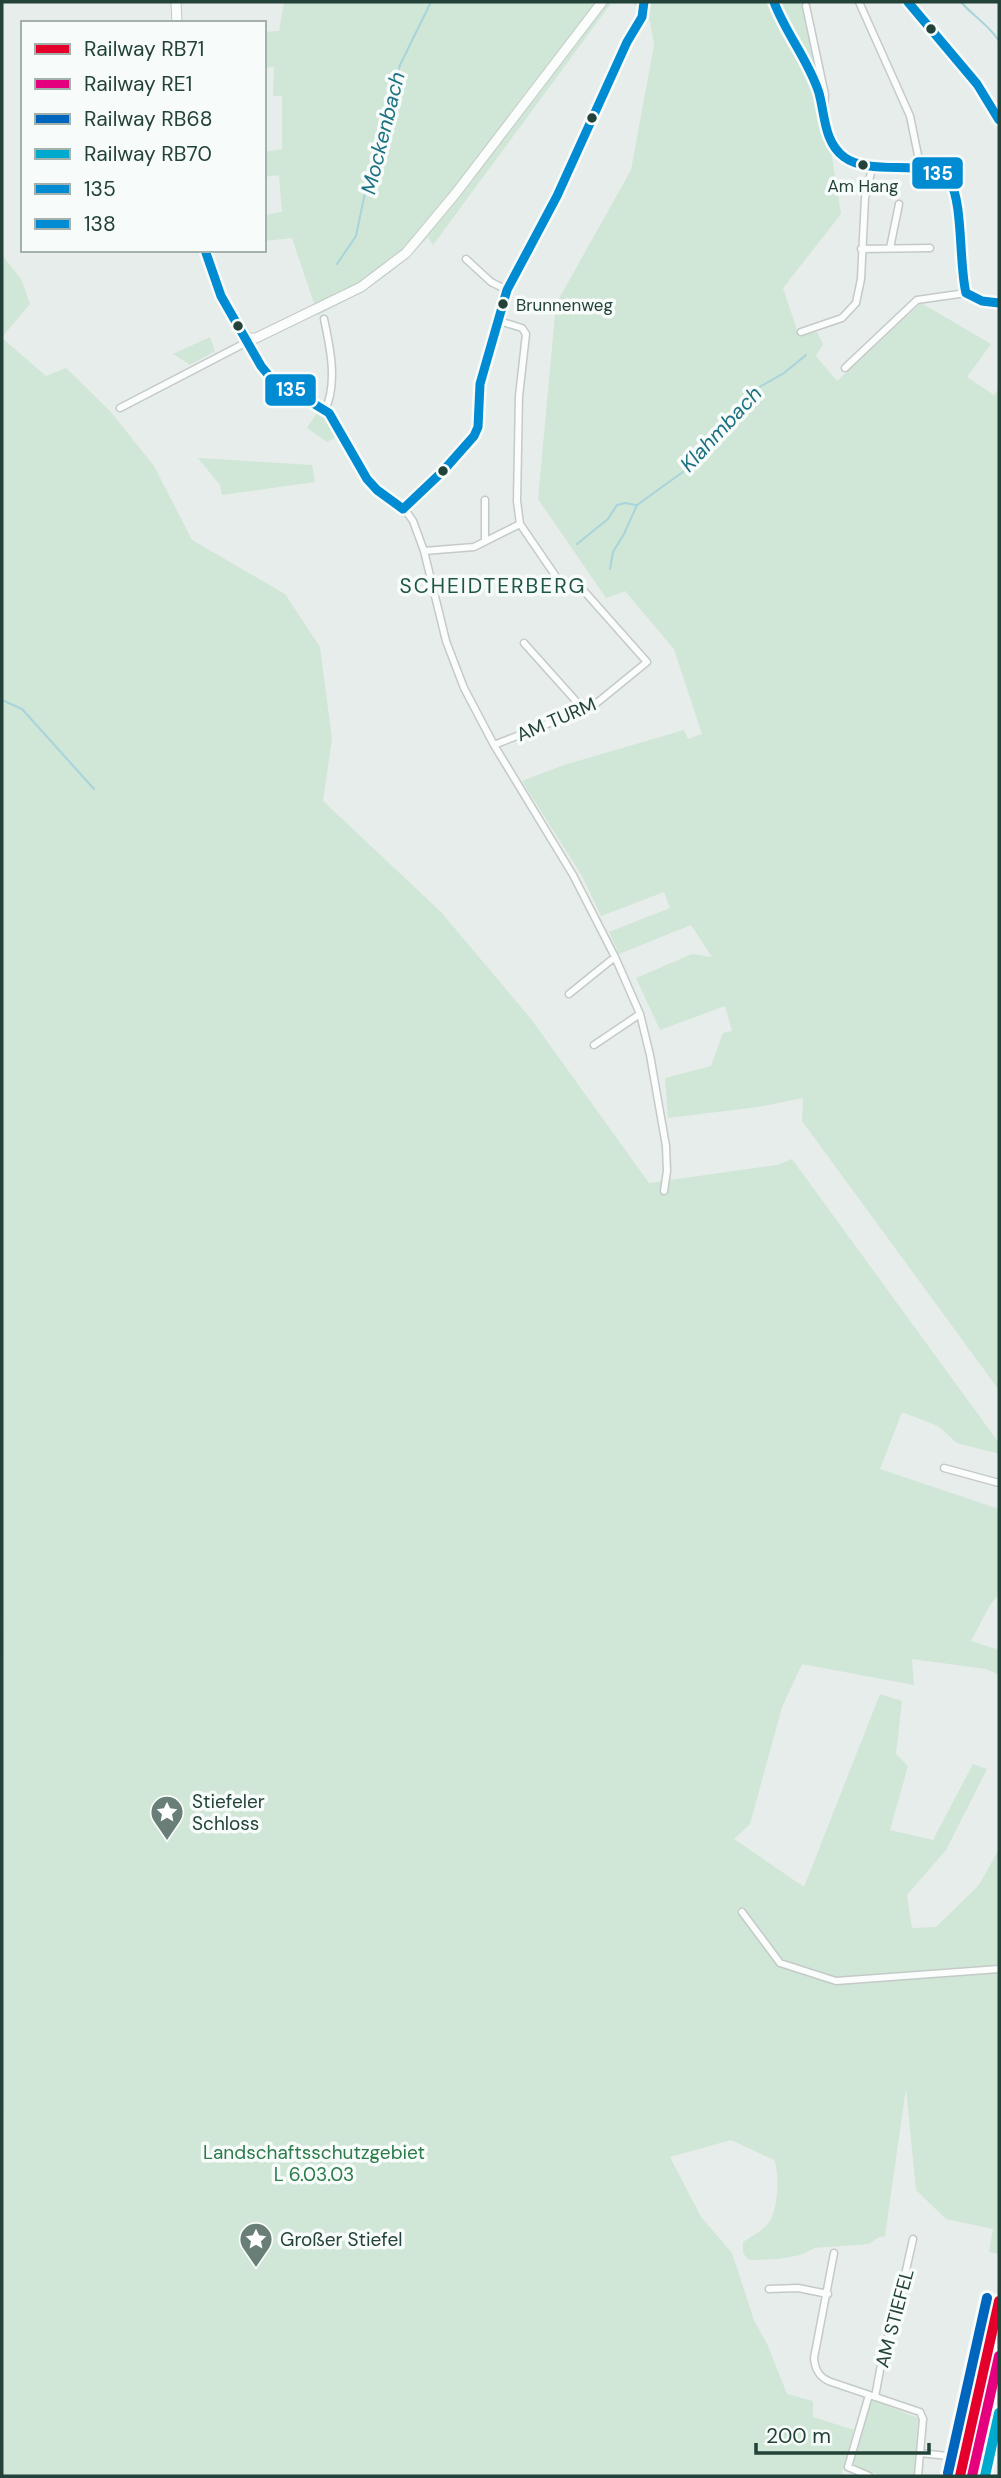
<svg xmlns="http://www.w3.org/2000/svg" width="1001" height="2478" viewBox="0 0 1001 2478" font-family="'DM Sans',sans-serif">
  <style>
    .green { fill: #d0e6d7 }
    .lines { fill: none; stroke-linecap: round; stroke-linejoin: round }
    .stream { stroke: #a8d4db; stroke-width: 2 }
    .street-casing { stroke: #c4cac7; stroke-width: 9 }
    .secondary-casing { stroke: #c3cac7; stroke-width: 11 }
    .street { stroke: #fbfcfc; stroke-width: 6 }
    .secondary { stroke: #fbfcfc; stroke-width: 9 }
    .bus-1-casing { stroke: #f7fbf9; stroke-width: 14 }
    .bus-2-casing { stroke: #f7fbf9; stroke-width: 14 }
    .bus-1 { stroke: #008bd2; stroke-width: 9 }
    .bus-2 { stroke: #008bd2; stroke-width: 9 }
    .rail-1-casing { stroke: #f7fbf9; stroke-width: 16 }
    .rail-2-casing { stroke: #f7fbf9; stroke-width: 16 }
    .rail-3-casing { stroke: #f7fbf9; stroke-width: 16 }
    .rail-4-casing { stroke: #f7fbf9; stroke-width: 16 }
    .rail-1 { stroke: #e4002b; stroke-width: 10 }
    .rail-2 { stroke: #e5007d; stroke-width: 10 }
    .rail-3 { stroke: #0065bd; stroke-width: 10 }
    .rail-4 { stroke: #00a9ce; stroke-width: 10 }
    .bus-dot { fill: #234239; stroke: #f7fbf9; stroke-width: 2.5 }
    .labels { text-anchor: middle; stroke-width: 7; stroke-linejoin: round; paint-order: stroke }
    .bus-label { font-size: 17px; fill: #234239; stroke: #f7fbf9 }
    .street-label { font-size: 19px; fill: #234239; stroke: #f7fbf9 }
    .poi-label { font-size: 19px; fill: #234239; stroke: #f7fbf9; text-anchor: start }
    .park-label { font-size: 19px; fill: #2c7b4a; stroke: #f7fbf9 }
    .water-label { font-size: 21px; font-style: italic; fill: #1b7181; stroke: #f7fbf9 }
    .neighbourhood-label { font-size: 21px; letter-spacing: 2px; fill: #1e5547; stroke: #f7fbf9 }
    .line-badge { stroke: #f7fbf9; stroke-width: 2.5 }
    .badge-label { font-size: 19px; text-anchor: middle; font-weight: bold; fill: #fff }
  </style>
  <rect width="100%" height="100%" fill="#e7edea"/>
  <!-- green -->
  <path class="green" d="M284,2h328l-179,243 -5,-8c-31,35 -69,58 -110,78l-26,-77 -28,3v-26l18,-3 -3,-37 -15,2v-25l18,-3v-53h-9l1,-29 -10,1v-36l15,-1z
    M632,2h175l34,212 -58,74 16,48 18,-4 6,12 -7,12 21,25 84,-78 70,41 -24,33 27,18 5,-7v1002l-197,-269 1,-23 -45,9 -90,11 -3,-40 46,-12 12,-33 9,-2 -7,-25 -65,24 -24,-52 56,-24 20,3 -21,-32 -72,29 -10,-22 61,-24 -6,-16 -63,24 -19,-40 -60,-95 42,-16 120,-35 4,9 14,-5 -28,-85 -49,-58 -19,7 -68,-99 18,-195 75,-134 23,-125 -4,-24z
    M2,255l19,24 9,25 -28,33z
    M210,337l5,14 -25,14 -17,-11z
    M2,338l44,38 20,-8 44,43 44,55 38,74 93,54 35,53 12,92 -9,62 118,111 90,107 118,164 128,-18 15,-6 207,284v11l-42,-11 -19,-17 -36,-14 -22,57 119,40v85l-9,11 -19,36 28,9v25l-13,-6 -74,-10 2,26 -112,-21 -20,43 -32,117 -16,15 70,48 76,-193 22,7 -6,53 12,12 -18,64 43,10 40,-76 14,5 -41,81 -39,45 5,33 24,-1 43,-42 20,-36v405l-10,-2 4,-23 -47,-10 -30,-29 -10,-102 -21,148 -6,1 -10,7 -54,4 -15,7 -21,4 -30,1 -6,-7v-11c9,-6 21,-12 27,-21 8,-13 10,-48 4,-61l-43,-20 -61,17 31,60 31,36 22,67 14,26 19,48 26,7v16l41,13 -13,46h-837z
    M319,410l19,26 -11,6 -20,-14z
    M198,458l114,7 3,17 -93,13 -2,-10z
    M873,2400l45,18 -4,58h-32l-30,-11 18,-62z"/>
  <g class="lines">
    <!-- stream -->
    <path class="stream" d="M961,2c12,14 28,23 38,39
      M337,264l19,-28 14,-67 20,-56 1,-13 9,-35 31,-63
      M577,544l31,-25 9,-14 8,-2 11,2
      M610,569l3,-17 11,-18 13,-29 50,-36 12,-17 39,-41 11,-18 35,-20 22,-18
      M2,700l20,9 72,80"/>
    <defs>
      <path id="street" d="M859,2l51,114 11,54
        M806,6l19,89 -1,12
        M890,248l9,-44
        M861,249l69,-1
        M466,259l25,23 16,8
        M324,319c6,28 14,64 1,91
        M801,332l41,-14 14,-15 5,-24 4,-81 7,-30
        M245,338l12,22 13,17 59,36 38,66 10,11 29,21 7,10 11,30 22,90 18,47 30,57 79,130 42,82 25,57 10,41 16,91 1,25 -3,20
        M845,368l72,-68 49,-7
        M120,408l129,-67
        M485,500v41
        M403,509l40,-38 31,-35 4,-9 2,-43 27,-94 50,-94 70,-154 15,-25 2,-15
        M424,551l50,-4 46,-23
        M524,643l60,67
        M494,745l99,-39 54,-44 -63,-71 -21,-8 -6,-5 -37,-54 -3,-23 2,-105 7,-62 -4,-6 -23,-7
        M569,994l46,-37
        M594,1045l46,-31
        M944,1468l55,15
        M742,1912l38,51 56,18 163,-12
        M834,2253l-20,105c1,13 6,20 17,24l89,30 3,7 -5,57
        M769,2289l29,-1 30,6
        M875,2397l8,-43 17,-57 13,-58
        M920,2453l37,4 24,-118
        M869,2476l-21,-9 21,-72"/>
      <path id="secondary" d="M176,2l1,21
        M774,2c11,32 35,61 45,92 6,22 6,49 26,64 28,20 79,2 100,18 9,7 11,19 12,29l5,72 4,16 16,8 17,2
        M908,2l69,82 22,36
        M205,250l16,46 26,42h9l105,-51 45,-34 50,-60 146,-191"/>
    </defs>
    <!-- street casing -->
    <use href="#street" class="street-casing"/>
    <!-- secondary casing -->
    <use href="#secondary" class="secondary-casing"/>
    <!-- street -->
    <use href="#street" class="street"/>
    <!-- secondary -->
    <use href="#secondary" class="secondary"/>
    <defs>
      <path id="bus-1" d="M774,2c12,32 35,59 45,91 6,22 5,49 25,64 28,21 89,-1 106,25 13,19 9,84 16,111l16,8 17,2
        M205,250l16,46 40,70 9,11 59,36 38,66 10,11 26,19
        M403,509l40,-38 31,-35 4,-9 2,-43 27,-94 50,-94 70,-154 15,-25 2,-15"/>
      <path id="bus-2" d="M908,2l69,82 22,36"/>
    </defs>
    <!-- bus-1 casing -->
    <use href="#bus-1" class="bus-1-casing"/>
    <!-- bus-2 casing -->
    <use href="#bus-2" class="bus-2-casing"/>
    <!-- bus-1 -->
    <use href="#bus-1" class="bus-1"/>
    <!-- bus-2 -->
    <use href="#bus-2" class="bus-2"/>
    <defs>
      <path id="rail-1" d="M960,2476l39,-175"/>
      <path id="rail-2" d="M972,2476l27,-120"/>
      <path id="rail-3" d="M948,2473l39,-175"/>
      <path id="rail-4" d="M985,2476l14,-63"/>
    </defs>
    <!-- rail-1 casing -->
    <use href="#rail-1" class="rail-1-casing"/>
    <!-- rail-2 casing -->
    <use href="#rail-2" class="rail-2-casing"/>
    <!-- rail-3 casing -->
    <use href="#rail-3" class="rail-3-casing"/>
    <!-- rail-4 casing -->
    <use href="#rail-4" class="rail-4-casing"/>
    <!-- rail-1 -->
    <use href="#rail-1" class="rail-1"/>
    <!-- rail-2 -->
    <use href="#rail-2" class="rail-2"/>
    <!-- rail-3 -->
    <use href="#rail-3" class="rail-3"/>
    <!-- rail-4 -->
    <use href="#rail-4" class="rail-4"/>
  </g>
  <!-- icons -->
  <defs>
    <symbol id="sight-pin" viewBox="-11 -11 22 30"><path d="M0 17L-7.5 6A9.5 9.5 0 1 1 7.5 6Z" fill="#687e77" stroke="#f7fbf9"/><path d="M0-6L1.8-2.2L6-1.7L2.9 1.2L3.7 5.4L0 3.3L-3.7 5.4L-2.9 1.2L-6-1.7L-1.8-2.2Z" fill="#fff"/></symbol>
  </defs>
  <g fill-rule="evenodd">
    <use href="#sight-pin" x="148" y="1793" width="38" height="52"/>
    <use href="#sight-pin" x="237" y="2220" width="38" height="52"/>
  </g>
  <!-- markers -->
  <g class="bus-dot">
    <circle cx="931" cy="29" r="6"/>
    <circle cx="592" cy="118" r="6"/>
    <circle cx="863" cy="165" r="6"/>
    <circle cx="503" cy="304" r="6"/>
    <circle cx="238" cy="326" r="6"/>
    <circle cx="443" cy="471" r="6"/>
  </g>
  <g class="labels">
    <!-- bus labels -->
    <g class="bus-label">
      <text x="863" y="192">Am Hang</text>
      <text x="516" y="311" text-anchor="start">Brunnenweg</text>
    </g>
    <!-- street labels -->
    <g class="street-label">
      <text transform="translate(556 719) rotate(-23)" y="7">AM TURM</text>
      <text transform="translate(894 2318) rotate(-75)" y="7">AM STIEFEL</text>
    </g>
    <!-- poi labels -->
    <g class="poi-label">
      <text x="192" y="1808">Stiefeler<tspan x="192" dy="22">Schloss</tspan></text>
      <text x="280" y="2246">Großer Stiefel</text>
    </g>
    <!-- park labels -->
    <g class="park-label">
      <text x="314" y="2159">Landschaftsschutzgebiet<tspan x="314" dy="22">L 6.03.03</tspan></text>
    </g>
    <!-- water labels -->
    <g class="water-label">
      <text transform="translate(383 133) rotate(-76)" y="7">Mockenbach</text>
      <text transform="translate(721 429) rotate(-47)" y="7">Klahmbach</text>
    </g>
    <!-- neighbourhood labels -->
    <g class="neighbourhood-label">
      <text x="493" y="593">SCHEIDTERBERG</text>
    </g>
  </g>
  <g class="line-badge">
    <rect x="911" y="156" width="53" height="34" rx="7" fill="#008bd2"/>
    <rect x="264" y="373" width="53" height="34" rx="7" fill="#008bd2"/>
  </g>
  <g class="badge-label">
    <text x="938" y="180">135</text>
    <text x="291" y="396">135</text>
  </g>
  <!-- border -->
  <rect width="1001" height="2478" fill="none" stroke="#234239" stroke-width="7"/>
  <!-- legend -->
  <rect x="21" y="21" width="245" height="231" fill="#f7fbf9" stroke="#a2b1ac" stroke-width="2"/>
  <rect x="35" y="44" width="35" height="10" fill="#e4002b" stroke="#a2b1ac" stroke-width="2"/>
  <text x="84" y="56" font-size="21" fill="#234239">Railway RB71</text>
  <rect x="35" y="79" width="35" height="10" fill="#e5007d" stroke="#a2b1ac" stroke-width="2"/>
  <text x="84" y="91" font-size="21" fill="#234239">Railway RE1</text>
  <rect x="35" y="114" width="35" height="10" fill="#0065bd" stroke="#a2b1ac" stroke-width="2"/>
  <text x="84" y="126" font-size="21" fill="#234239">Railway RB68</text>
  <rect x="35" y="149" width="35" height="10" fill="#00a9ce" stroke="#a2b1ac" stroke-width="2"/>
  <text x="84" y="161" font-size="21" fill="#234239">Railway RB70</text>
  <rect x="35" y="184" width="35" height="10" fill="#008bd2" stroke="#a2b1ac" stroke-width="2"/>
  <text x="84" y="196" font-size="21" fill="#234239">135</text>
  <rect x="35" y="219" width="35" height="10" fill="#008bd2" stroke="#a2b1ac" stroke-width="2"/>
  <text x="84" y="231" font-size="21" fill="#234239">138</text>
  <!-- scale -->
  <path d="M756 2443v10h173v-10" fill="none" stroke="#234239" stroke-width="3.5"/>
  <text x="766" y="2443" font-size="21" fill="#234239" stroke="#f7fbf9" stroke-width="5" paint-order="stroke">200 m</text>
</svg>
